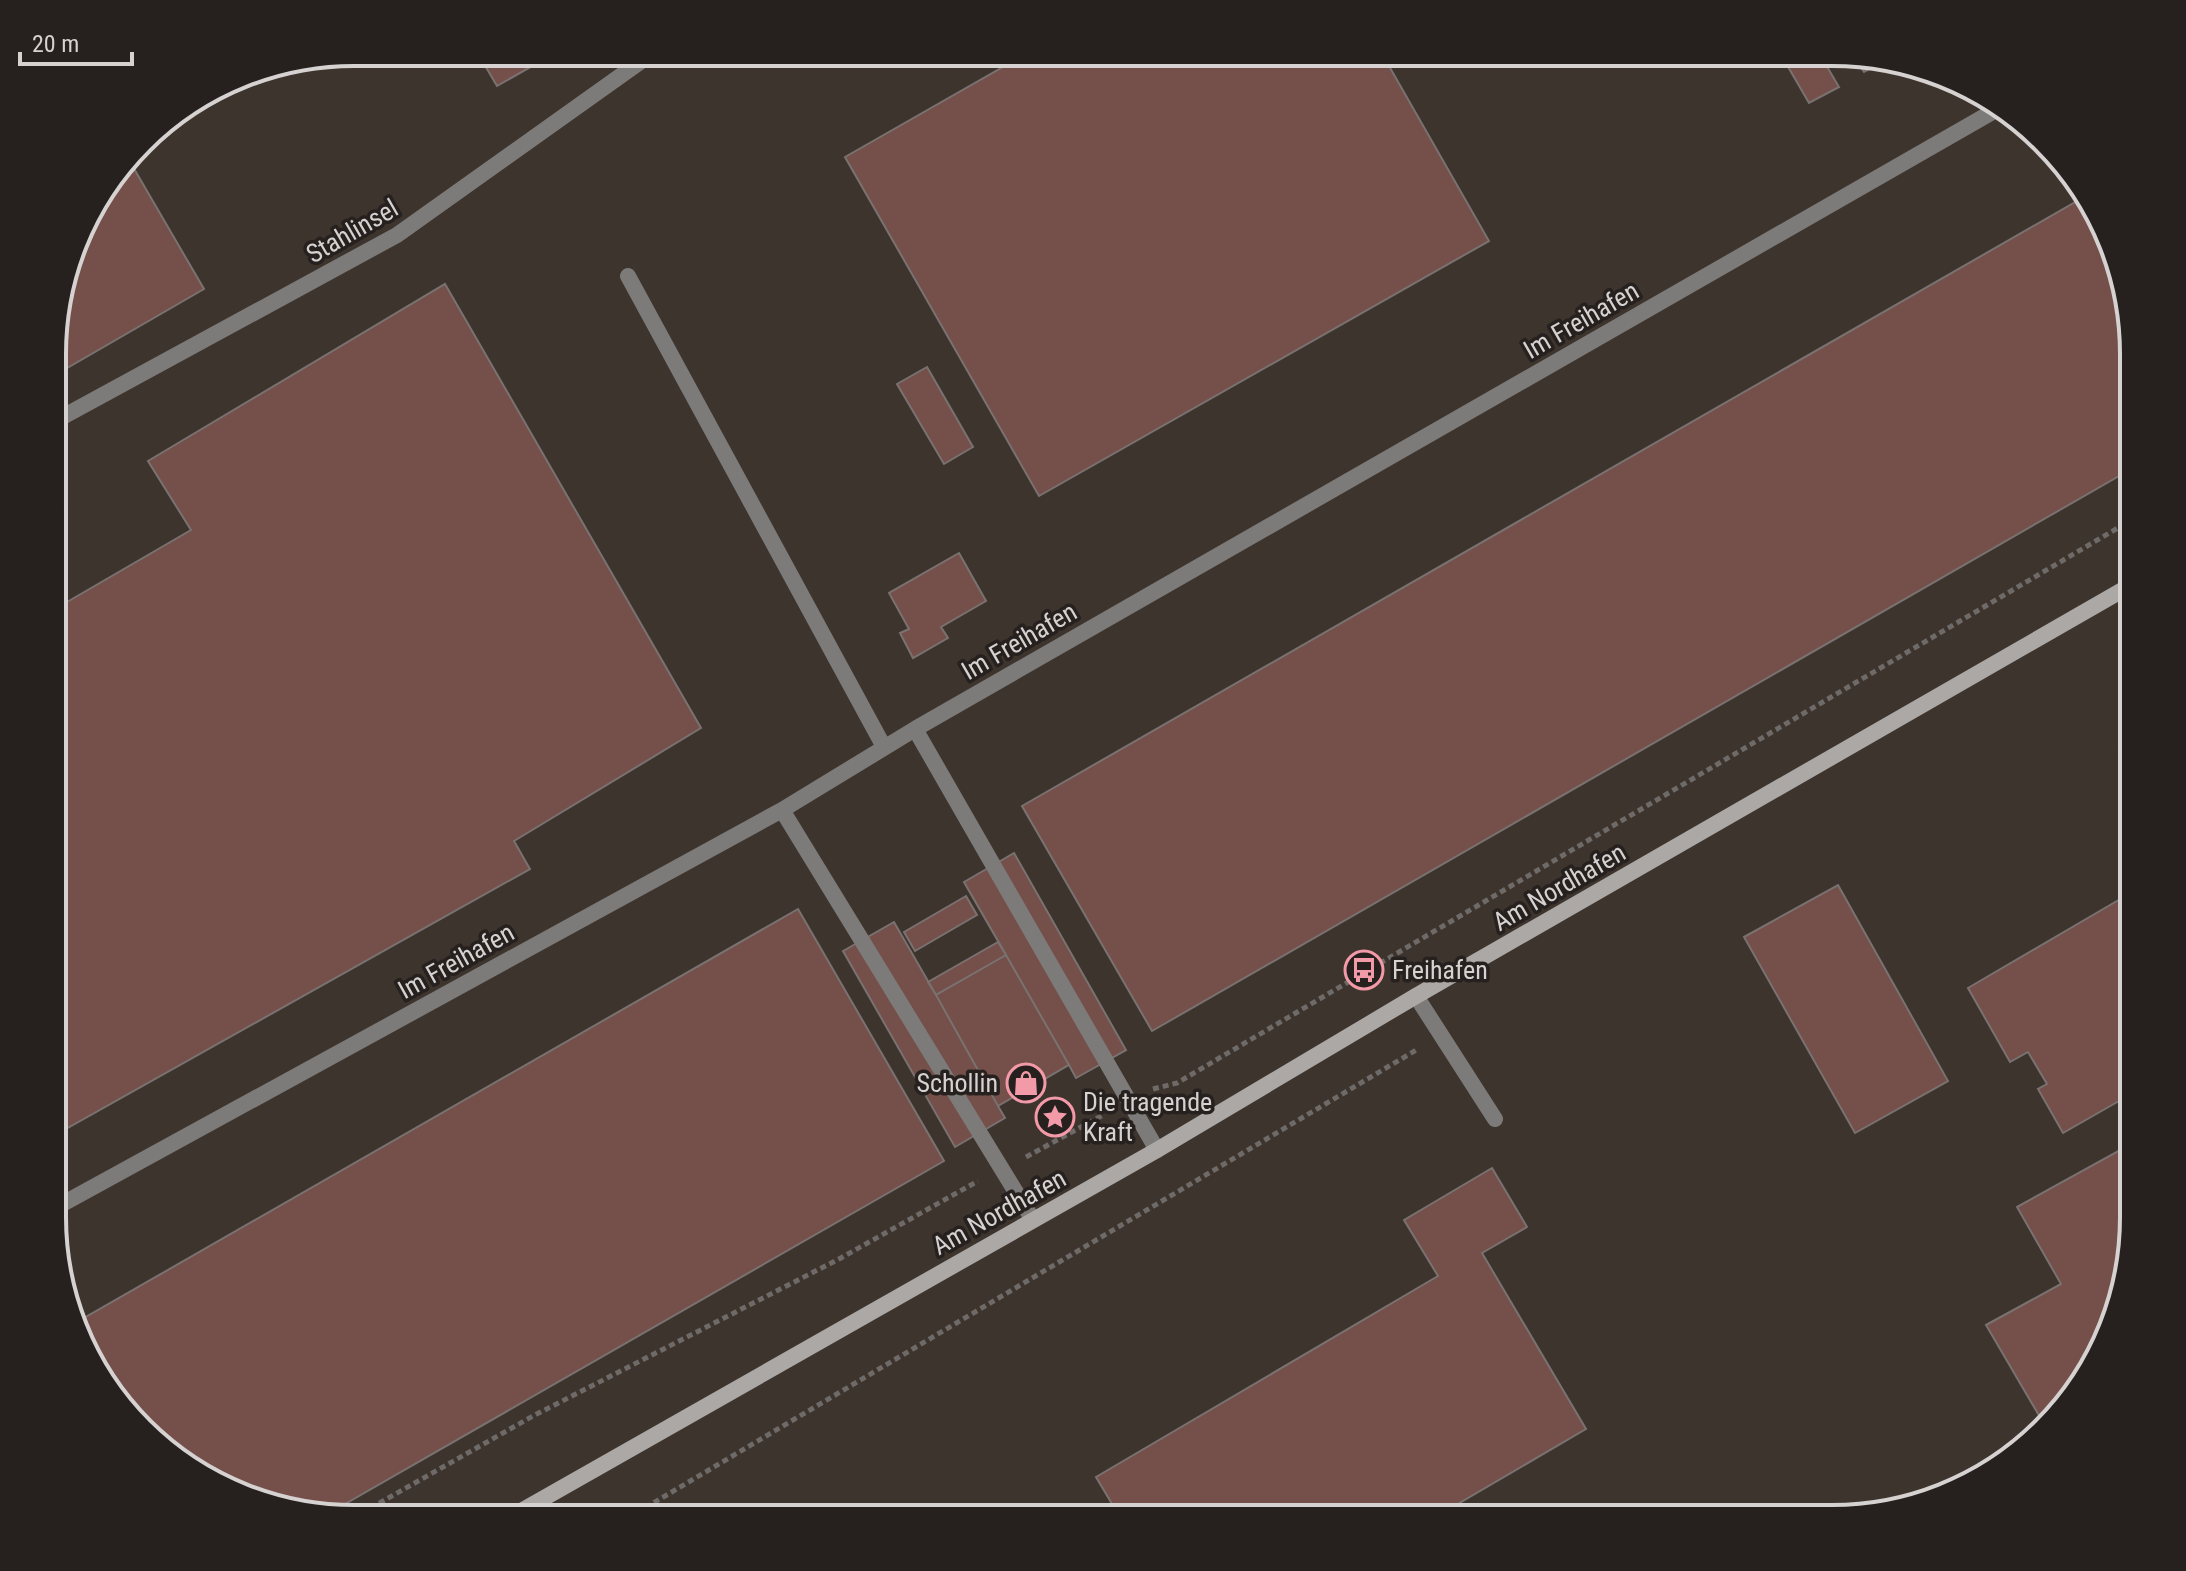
<svg xmlns="http://www.w3.org/2000/svg" width="2186" height="1571" viewBox="0 0 2186 1571" font-family="'Roboto Condensed',sans-serif">
  <style>
    .built { fill: #3e342e }
    .building { fill: #754f49; stroke: #797271; stroke-width: 2 }
    .lines { fill: none; stroke-linecap: round; stroke-linejoin: round }
    .path { stroke: #6e6a68; stroke-width: 5; stroke-dasharray: 6 4; stroke-linecap: butt }
    .lane { stroke: #7d7b79; stroke-width: 16 }
    .street { stroke: #7d7b79; stroke-width: 16 }
    .secondary { stroke: #aba8a5; stroke-width: 16 }
    .labels { text-anchor: middle; stroke-width: 7; stroke-linejoin: round; paint-order: stroke }
    .street-label { font-size: 26px; fill: #d5d2d1; stroke: #26211f }
    .poi-label { font-size: 26px; fill: #d5d2d1; stroke: #26211f; text-anchor: start }
    .rim { fill: none; stroke: #d5d2d1; stroke-width: 4 }
  </style>
  <rect width="100%" height="100%" fill="#302b28"/>
  <!-- built -->
  <path class="built" d="M354,52l1497,1 79,15 86,47 87,105 30,115v901l-15,79 -47,86 -106,87 -132,31 -1498,-1 -79,-15 -86,-47 -78,-88 -37,-112v-941l28,-95 71,-93 85,-52z"/>
  <!-- building -->
  <path class="building" d="M477,52h80l-60,34z
    M1029,52h352l108,189 -450,255 -194,-339z
    M1780,53h39l20,34 -30,16z
    M1852,53l34,7 -22,12z
    M129,160l75,129 -149,86v-60l28,-95z
    M2084,197l19,23 30,115v133l-981,563 -130,-225z
    M445,284l256,444 -187,113 16,28 -475,266v-526l136,-79 -43,-69z
    M927,367l46,80 -29,17 -47,-80z
    M959,553l27,48 -45,26 7,11 -35,20 -13,-25 9,-4 -20,-36z
    M2133,738v34l-14,-26z
    M1014,853l112,197 -50,28 -7,-13 -71,41 7,12 -50,29 -112,-196 51,-29 42,73 70,-40 -42,-73z
    M1838,885l110,196 -93,52 -111,-196z
    M966,896l11,19 -62,36 -11,-19z
    M2122,898l11,18v177l-70,40 -25,-44 9,-5 -19,-32 -18,10 -42,-74z
    M798,909l146,252 -620,355 -68,-13 -86,-47 -78,-88 -15,-46z
    M998,942l8,13 -70,40 -8,-13z
    M1006,955l63,110 -71,41 -62,-111z
    M2133,1143v93l-15,79 -47,86 -27,23 -58,-99 75,-41 -44,-77z
    M1492,1168l35,59 -45,26 104,176 -154,90h-311l-25,-42 342,-201 -34,-56z"/>
  <g class="lines">
    <!-- path -->
    <path class="path" d="M1153,1089l24,-6 956,-564
      M1026,1157l79,-43
      M353,1518l180,-102 306,-157 139,-78
      M628,1518l790,-469"/>
    <!-- lane -->
    <path class="lane" d="M628,276l256,471
      M915,729l242,421
      M782,810l251,410
      M1416,996l79,123
      M55,1208l727,-398 133,-81 1086,-622"/>
    <!-- street -->
    <path class="street" d="M55,421l342,-186 257,-183"/>
    <!-- secondary -->
    <path class="secondary" d="M509,1518l648,-368 259,-154 717,-412"/>
  </g>
  <!-- icons -->
  <defs>
    <symbol id="bus-ring" viewBox="-11 -11 22 22"><circle r="9.5" fill="#26211f" stroke="#f39aa8" stroke-width="1.5"/><path d="M-5-6H5V4H4V6H2V4H-2V6H-4V4H-5ZM-3.5-4V0h7V-4ZM-3.5 1.2v1.5H-2V1.2ZM2 1.2v1.5H3.5V1.2Z" fill="#f39aa8"/></symbol>
    <symbol id="shop-ring" viewBox="-11 -11 22 22"><circle r="9.5" fill="#26211f" stroke="#f39aa8" stroke-width="1.5"/><path d="M-5-2.5h2.3a2.7 3.5 0 0 1 5.4 0H5L5.5 6h-11ZM-1.5-2.5h3a1.5 2.3 0 0 0-3 0Z" fill="#f39aa8"/></symbol>
    <symbol id="sight-ring" viewBox="-11 -11 22 22"><circle r="9.5" fill="#26211f" stroke="#f39aa8" stroke-width="1.5"/><path d="M0-6L1.8-2.2L6-1.7L2.9 1.2L3.7 5.4L0 3.3L-3.7 5.4L-2.9 1.2L-6-1.7L-1.8-2.2Z" fill="#f39aa8"/></symbol>
  </defs>
  <g fill-rule="evenodd">
    <use href="#bus-ring" x="1342" y="948" width="44" height="44"/>
    <use href="#shop-ring" x="1004" y="1061" width="44" height="44"/>
    <use href="#sight-ring" x="1033" y="1095" width="44" height="44"/>
  </g>
  <g class="labels">
    <!-- street labels -->
    <g class="street-label">
      <text transform="translate(352 231) rotate(-30)" y="9">Stahlinsel</text>
      <text transform="translate(1581 320) rotate(-30)" y="9">Im Freihafen</text>
      <text transform="translate(1019 641) rotate(-30)" y="9">Im Freihafen</text>
      <text transform="translate(1559 887) rotate(-30)" y="9">Am Nordhafen</text>
      <text transform="translate(456 961) rotate(-29)" y="9">Im Freihafen</text>
      <text transform="translate(999 1212) rotate(-29)" y="9">Am Nordhafen</text>
    </g>
    <!-- poi labels -->
    <g class="poi-label">
      <text x="1392" y="979">Freihafen</text>
      <text x="998" y="1092" text-anchor="end">Schollin</text>
      <text x="1083" y="1111">Die tragende<tspan x="1083" dy="30">Kraft</tspan></text>
    </g>
  </g>
  <!-- crop -->
  <path d="M0 0H2186V1571H0ZM354 66H1832A288 288 0 0 1 2120 354V1217A288 288 0 0 1 1832 1505H354A288 288 0 0 1 66 1217V354A288 288 0 0 1 354 66Z" fill="#26211f" fill-rule="evenodd"/>
  <path class="rim" d="M354 66H1832A288 288 0 0 1 2120 354V1217A288 288 0 0 1 1832 1505H354A288 288 0 0 1 66 1217V354A288 288 0 0 1 354 66Z"/>
  <!-- scale -->
  <path d="M20 52v12h112v-12" fill="none" stroke="#d5d2d1" stroke-width="4"/>
  <text x="32" y="52" font-size="24" fill="#d5d2d1" stroke="#26211f" stroke-width="6" paint-order="stroke">20 m</text>
</svg>
